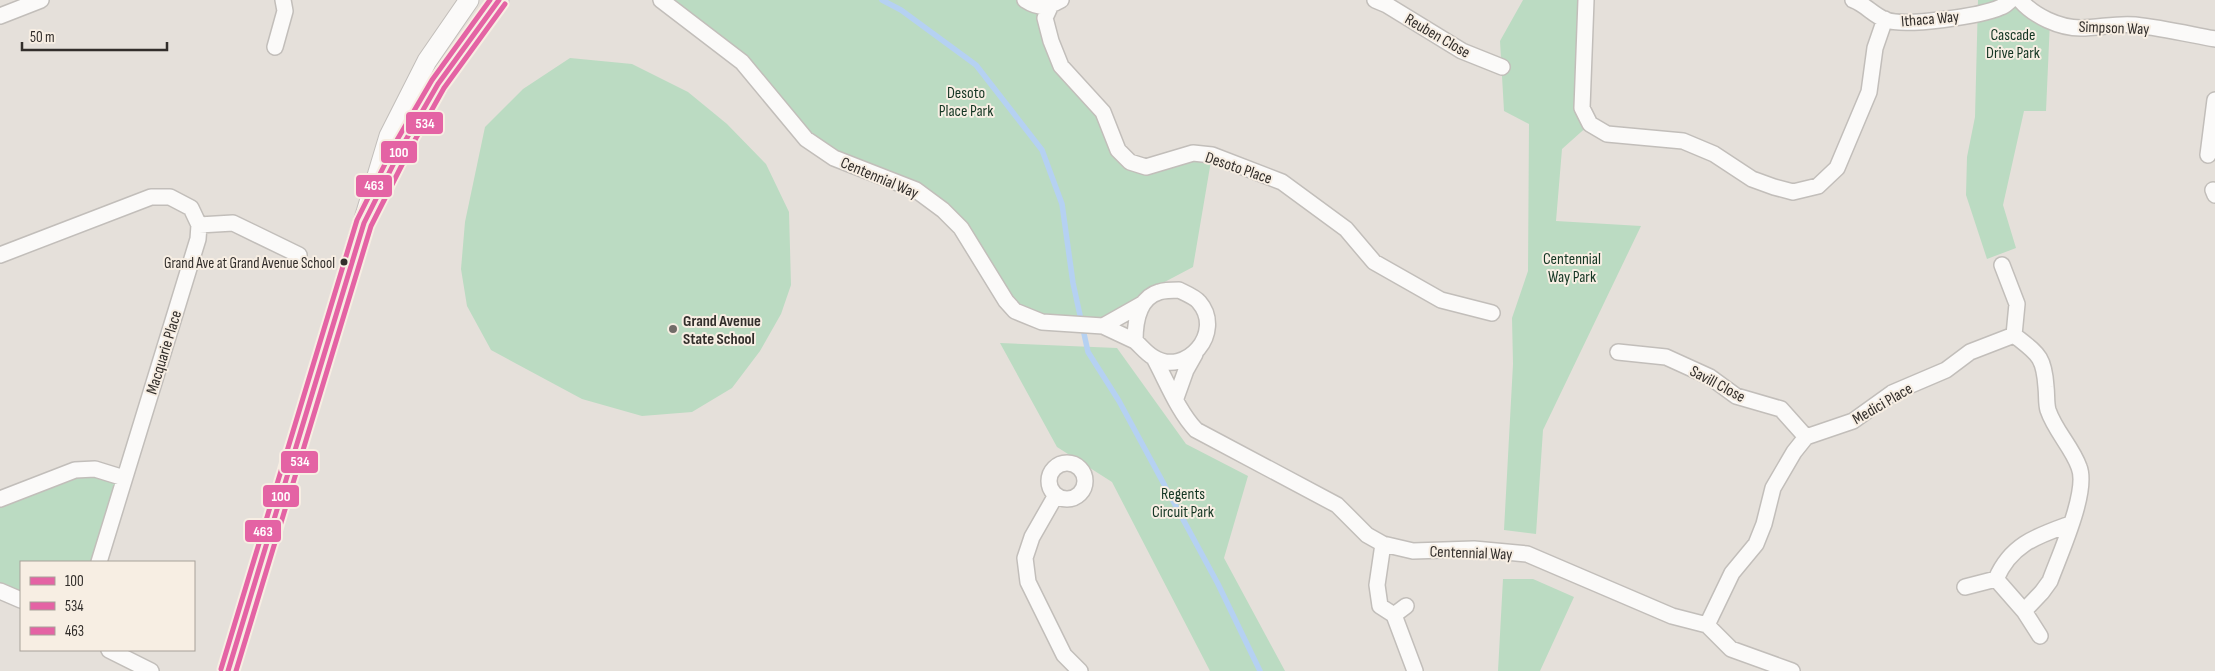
<svg xmlns="http://www.w3.org/2000/svg" width="2215" height="671" viewBox="0 0 2215 671" font-family="'Sofia Sans Condensed',sans-serif">
  <style>
    .green { fill: #bbdbc2 }
    .lines { fill: none; stroke-linecap: round; stroke-linejoin: round }
    .stream { stroke: #b5d1f2; stroke-width: 5.5 }
    .minor-casing { stroke: #c2beba; stroke-width: 18 }
    .tertiary-casing { stroke: #c2beba; stroke-width: 21 }
    .minor { stroke: #fbfaf9; stroke-width: 15 }
    .tertiary { stroke: #fbfaf9; stroke-width: 19 }
    .bus-1-casing { stroke: #f7eee3; stroke-width: 9 }
    .bus-2-casing { stroke: #f7eee3; stroke-width: 9 }
    .bus-3-casing { stroke: #f7eee3; stroke-width: 9 }
    .bus-1 { stroke: #e463a4; stroke-width: 5 }
    .bus-2 { stroke: #e463a4; stroke-width: 5 }
    .bus-3 { stroke: #e463a4; stroke-width: 5 }
    .bus-dot { fill: #322e2b; stroke: #f7eee3; stroke-width: 2 }
    .poi-dot { fill: #716c68; stroke: #f7eee3; stroke-width: 2 }
    .labels { text-anchor: middle; stroke-width: 4; stroke-linejoin: round; paint-order: stroke }
    .bus-label { font-size: 15px; fill: #322e2b; stroke: #f7eee3; text-anchor: end }
    .street-label { font-size: 16px; fill: #322e2b; stroke: #f7eee3 }
    .park-label { font-size: 16px; fill: #143623; stroke: #f7eee3 }
    .poi-label { font-size: 16px; font-weight: bold; fill: #322e2b; stroke: #f7eee3; text-anchor: start }
    .line-badge { stroke: #f7eee3; stroke-width: 2 }
    .badge-label { font-size: 14px; text-anchor: middle; font-weight: bold; fill: #fff }
  </style>
  <rect width="100%" height="100%" fill="#e5e0da"/>
  <!-- green -->
  <path class="green" d="M661,0h364l25,7 1,34 79,121 82,-7 -19,112 -36,19 -54,40 -74,-8 -86,-108 -109,-52 -92,-96z
    M1523,0h63l4,124 -28,25 -6,72 85,5 -98,204 -7,104 -32,-4 9,-166 -1,-46 16,-47 1,-147 -25,-13 -4,-70z
    M1978,0h42l30,21 -4,90h-22l-21,94 13,43 -29,11 -21,-64 1,-38 8,-40z
    M570,58l62,6 56,28 39,32 39,40 23,48 2,73 -10,29 -21,37 -28,37 -40,24 -50,4 -60,-17 -91,-49 -24,-44 -6,-37 4,-47 20,-95 38,-38z
    M1000,343l117,5 69,96 62,32 -24,82 61,113h-75l-98,-189 -55,-35z
    M75,470l49,8 -25,84h-78v38l-21,-9v-92z
    M1503,579h30l41,18 -34,74h-42z"/>
  <g class="lines">
    <!-- stream -->
    <path class="stream" d="M882,0l19,10 75,55 66,85 20,54 11,79 15,69 31,49 99,183 42,87"/>
    <defs>
      <path id="minor" d="M661,0l81,62 64,77 28,19 82,32 27,20 18,18 45,73 9,10 27,11 61,4 32,15
        M1025,0c14,9 22,8 36,0
        M1375,0l12,5 75,46 40,16
        M1586,0l-4,108 8,16 17,10 76,7 31,13 38,25 22,8 19,5 25,-6 19,-18 32,-76 6,-44 10,-29
        M1853,0c12,4 21,16 33,20 20,7 95,-4 115,-13 4,-1 7,-5 10,-7
        M2020,0c14,16 39,28 61,28 18,0 36,-5 54,-3 27,3 53,9 80,14
        M1050,7l-5,11 6,23 10,25 42,46 15,38 12,12 16,5 47,-14 19,2 70,27 64,47 28,33 67,38 51,13
        M0,16l41,-16
        M275,47l10,-36 -2,-11
        M2208,155l7,-55
        M2213,190l2,5
        M199,225l34,-2 66,32
        M0,255l151,-58h19l21,11 8,17 -1,14 -99,323
        M2002,265l15,39 -3,31c24,19 30,21 32,52 1,8 0,16 2,23 7,21 24,37 31,57 10,24 -20,89 -29,114l-8,11 -18,19
        M1179,290c6,3 16,7 20,12 26,30 -13,76 -46,55 -7,-4 -12,-11 -18,-16 0,-19 3,-43 24,-49 6,-2 14,-2 20,-2z
        M1103,326l39,-22
        M1618,352l48,5 44,20 26,19 45,13 25,28
        M1154,358c13,24 24,53 42,72l141,75 30,30 16,9 30,7 61,-2 53,5 145,62 35,9 24,24 61,22
        M1176,398l10,-28 9,-16
        M1049 481a18 18 0 1 1 36 0a18 18 0 1 1-36 0Z
        M1056,495l-24,42 -7,21 3,24 36,73 16,16
        M0,499l75,-29 20,-1 29,9
        M1383,544l-6,41 3,21 14,9 12,-9
        M1996,579c15,-35 41,-43 74,-55
        M1965,587l31,-8 28,32 16,25
        M0,591l21,9
        M1394,615l21,56
        M1707,625l25,-52 24,-29 8,-20 9,-36 21,-36 12,-15 47,-16 39,-28 54,-23 24,-18 44,-17
        M109,650l42,21"/>
      <path id="tertiary" d="M385,180c32,-63 69,-124 114,-180
        M228,671l161,-535 38,-75 42,-61"/>
    </defs>
    <!-- minor casing -->
    <use href="#minor" class="minor-casing"/>
    <!-- tertiary casing -->
    <use href="#tertiary" class="tertiary-casing"/>
    <!-- minor -->
    <use href="#minor" class="minor"/>
    <!-- tertiary -->
    <use href="#tertiary" class="tertiary"/>
    <defs>
      <path id="bus-1" d="M228,671l136,-448 40,-80 34,-59 61,-84"/>
      <path id="bus-2" d="M236,671l135,-445 40,-79 33,-59 61,-84"/>
      <path id="bus-3" d="M221,669l136,-449 40,-80 35,-60 58,-80"/>
    </defs>
    <!-- bus-1 casing -->
    <use href="#bus-1" class="bus-1-casing"/>
    <!-- bus-2 casing -->
    <use href="#bus-2" class="bus-2-casing"/>
    <!-- bus-3 casing -->
    <use href="#bus-3" class="bus-3-casing"/>
    <!-- bus-1 -->
    <use href="#bus-1" class="bus-1"/>
    <!-- bus-2 -->
    <use href="#bus-2" class="bus-2"/>
    <!-- bus-3 -->
    <use href="#bus-3" class="bus-3"/>
  </g>
  <!-- markers -->
  <circle class="bus-dot" cx="344" cy="262" r="4.5"/>
  <circle class="poi-dot" cx="673" cy="329" r="5"/>
  <g class="labels">
    <!-- bus labels -->
    <g class="bus-label">
      <text x="335" y="268">Grand Ave at Grand Avenue School</text>
    </g>
    <!-- street labels -->
    <g class="street-label">
      <text transform="translate(1930 18) rotate(-5)" y="6">Ithaca Way</text>
      <text transform="translate(2114 27) rotate(2)" y="6">Simpson Way</text>
      <text transform="translate(1438 35) rotate(30)" y="6">Reuben Close</text>
      <text transform="translate(1239 167) rotate(19)" y="6">Desoto Place</text>
      <text transform="translate(880 177) rotate(23)" y="6">Centennial Way</text>
      <text transform="translate(163 352) rotate(-73)" y="6">Macquarie Place</text>
      <text transform="translate(1718 383) rotate(28)" y="6">Savill Close</text>
      <text transform="translate(1882 403) rotate(-30)" y="6">Medici Place</text>
      <text transform="translate(1471 552) rotate(2)" y="6">Centennial Way</text>
    </g>
    <!-- park labels -->
    <g class="park-label">
      <text x="2013" y="40">Cascade<tspan x="2013" dy="18">Drive Park</tspan></text>
      <text x="966" y="98">Desoto<tspan x="966" dy="18">Place Park</tspan></text>
      <text x="1572" y="264">Centennial<tspan x="1572" dy="18">Way Park</tspan></text>
      <text x="1183" y="499">Regents<tspan x="1183" dy="18">Circuit Park</tspan></text>
    </g>
    <!-- poi labels -->
    <g class="poi-label">
      <text x="683" y="326">Grand Avenue<tspan x="683" dy="18">State School</tspan></text>
    </g>
  </g>
  <g class="line-badge">
    <rect x="405" y="111" width="39" height="24" rx="5" fill="#e463a4"/>
    <rect x="380" y="140" width="38" height="24" rx="5" fill="#e463a4"/>
    <rect x="355" y="174" width="38" height="24" rx="5" fill="#e463a4"/>
    <rect x="280" y="450" width="39" height="24" rx="5" fill="#e463a4"/>
    <rect x="262" y="484" width="38" height="24" rx="5" fill="#e463a4"/>
    <rect x="244" y="519" width="38" height="24" rx="5" fill="#e463a4"/>
  </g>
  <g class="badge-label">
    <text x="425" y="128">534</text>
    <text x="399" y="157">100</text>
    <text x="374" y="190">463</text>
    <text x="300" y="466">534</text>
    <text x="281" y="501">100</text>
    <text x="263" y="536">463</text>
  </g>
  <!-- legend -->
  <rect x="20" y="561" width="175" height="90" fill="#f7eee3" stroke="#a8a199"/>
  <rect x="30" y="577" width="25" height="8" fill="#e463a4" stroke="#a8a199"/>
  <text x="65" y="586" font-size="15" fill="#322e2b">100</text>
  <rect x="30" y="602" width="25" height="8" fill="#e463a4" stroke="#a8a199"/>
  <text x="65" y="611" font-size="15" fill="#322e2b">534</text>
  <rect x="30" y="627" width="25" height="8" fill="#e463a4" stroke="#a8a199"/>
  <text x="65" y="636" font-size="15" fill="#322e2b">463</text>
  <!-- scale -->
  <path d="M22 42v8h145v-8" fill="none" stroke="#322e2b" stroke-width="2.5"/>
  <text x="30" y="42" font-size="15" fill="#322e2b" stroke="#f7eee3" stroke-width="4" paint-order="stroke">50 m</text>
</svg>
